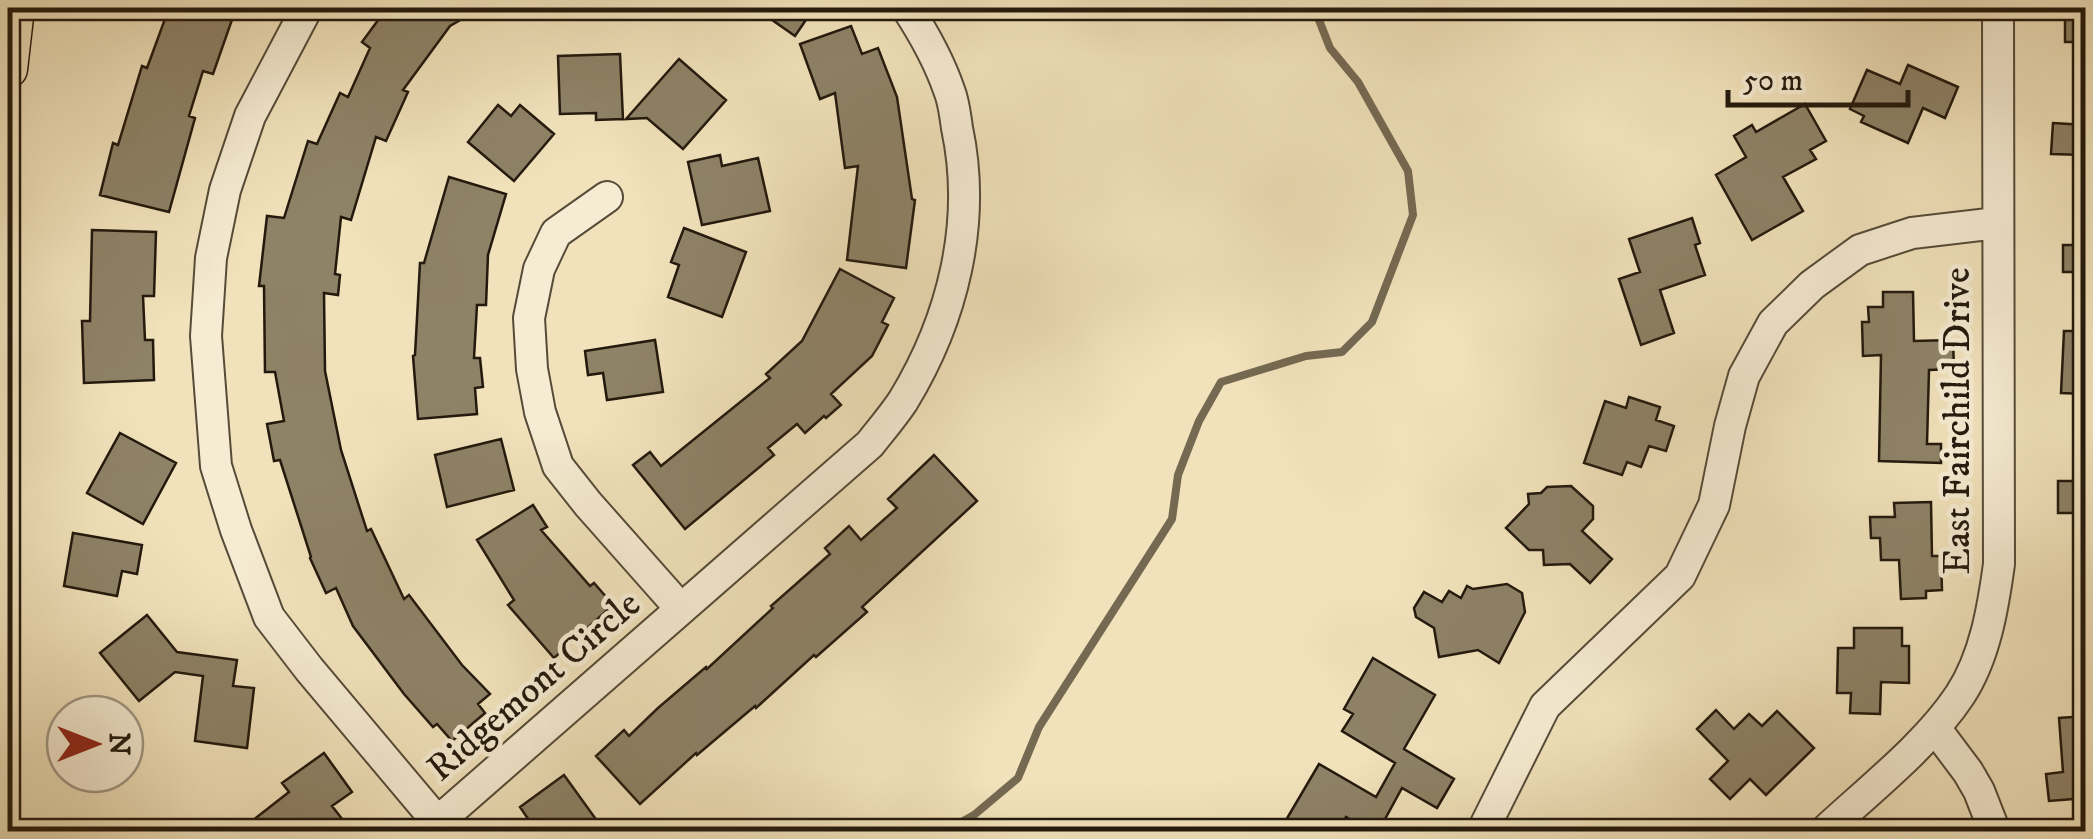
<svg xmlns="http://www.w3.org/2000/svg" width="2093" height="839" viewBox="0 0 2093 839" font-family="'IM FELL DW Pica',serif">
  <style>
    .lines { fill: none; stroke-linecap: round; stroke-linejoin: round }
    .stream { stroke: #756952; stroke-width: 8 }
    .building { fill: #8e8267; stroke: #23190d; stroke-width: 2.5 }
    .minor-casing { stroke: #564b38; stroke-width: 34 }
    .major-casing { stroke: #23190d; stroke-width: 41 }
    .minor { stroke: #f6ecd3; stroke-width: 30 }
    .major { stroke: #f1e2bb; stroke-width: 38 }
    .labels { text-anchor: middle; stroke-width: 9; stroke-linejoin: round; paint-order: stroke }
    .street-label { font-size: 38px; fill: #23190d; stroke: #f6ecd3 }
  </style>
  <rect width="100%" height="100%" fill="#f1e2bb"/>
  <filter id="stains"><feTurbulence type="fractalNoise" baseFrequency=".002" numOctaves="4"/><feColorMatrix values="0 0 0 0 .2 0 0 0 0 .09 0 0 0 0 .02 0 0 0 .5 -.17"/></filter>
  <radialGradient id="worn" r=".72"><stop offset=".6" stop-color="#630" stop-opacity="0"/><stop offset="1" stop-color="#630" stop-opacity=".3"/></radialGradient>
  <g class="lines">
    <!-- stream -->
    <path class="stream" d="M944,832l30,-17 44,-37 21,-51 133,-208 6,-44 21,-54 22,-39 85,-26 36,-4 30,-30 41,-107 -5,-44 -50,-89 -28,-34 -13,-33 1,-7"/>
  </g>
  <!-- building -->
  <path class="building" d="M169,8h46l19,6 -21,60 -10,-3 -14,45 6,2 -26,94 -69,-17 13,-52 5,2 24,-79 5,2z
    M387,8h94l-31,18 -47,64 5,2 -22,49 -10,-4 -25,83 -10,-3 -6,57 5,1 -2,20 -14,-2 1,78 16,79 26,81 4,-2 33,70 5,-4 53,70 28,29 -12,10 7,9 -33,28 -15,-17 -4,3 -29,-33 -51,-68 -17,-38 -10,5 -16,-35 1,-1 -31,-97 -6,1 -7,-37 17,-3 -9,-49h-10l-1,-86h-5l8,-70 17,2 24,-77 9,3 23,-51 8,4 22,-49 -8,-6z
    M755,8h59l-19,28z
    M2065,8h21v34h-21z
    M851,26l11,28 16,-6 19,49 15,102 3,1 -9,68 -59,-8 11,-94 -13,2 -10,-75 -15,6 -20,-55z
    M620,54l3,65 -27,1v-7l-36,1 -2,-58z
    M679,59l47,41 -43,49 -36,-31 -21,1z
    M1908,65l50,22 -13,31 -22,-10 -15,35 -47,-21 3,-6 -14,-7 17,-39 33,14z
    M1805,104l21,37 -16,9 6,9 -33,18 20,34 -51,29 -36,-65 30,-18 -12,-21 18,-11 4,7z
    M498,105l13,11 9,-11 34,29 -40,47 -46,-39z
    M2053,123l33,2v30l-35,-1z
    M720,155l2,11 36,-8 12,53 -68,14 -14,-63z
    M449,177l57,17 -18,61 -2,50h-9l-3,53h6l3,29 -8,1 2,26 -59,5 -5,-63 2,-1 5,-92h4z
    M1692,218l8,25 -5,2 10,30 -45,15 14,43 -33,12 -22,-66 21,-7 -11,-33z
    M684,228l62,24 -24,65 -54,-20 11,-32 -8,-3z
    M92,230l64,2 -2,64h-11l2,44h8l1,40 -70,3 -2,-62h8z
    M2063,245h23v27h-23z
    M840,269l54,29 -12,24 6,3 -16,31 -41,38 10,11 -15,13 -2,-2 -19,17 -8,-9 -29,24 6,7 -89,74 -52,-64 17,-13 11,14 109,-88 -4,-4 36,-33z
    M1883,292h30l1,49 39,-1 1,29 -25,1 -2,74h14v19l-62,-2 2,-106 -18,1 -1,-34h7l-1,-15h15z
    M2064,331h22v63l-25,-1z
    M655,340l8,52 -56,8 -4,-27 -15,2 -3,-24z
    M1629,397l31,10 -4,13 18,6 -8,25 -17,-5 -8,21 -14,-5 -5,13 -38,-12 21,-62 21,7z
    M120,433l56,30 -33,61 -56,-31z
    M501,439l13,51 -67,17 -12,-52z
    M934,455l43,46 -115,106 5,5 -51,45 -2,-2 -58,53 -1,-2 -58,49 -1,-2 -56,51 -44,-48 28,-26 5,6 29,-28 48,-41 1,2 66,-61 -2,-2 59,-52 -5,-6 24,-22 12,14 36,-32 -9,-9z
    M2058,481h28v32h-28z
    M1571,486l22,20v13l-11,12 30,28 -22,24 -20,-19 -26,1 -1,-15h-14l-23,-22 23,-24 -1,-10 13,-1 6,-6z
    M1931,502l1,54h9l1,34 -16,1v7l-25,1 -2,-39h-18l-1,-22h-9l-1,-21h25l-1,-14z
    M533,505l14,22 -6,3 49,56 4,-3 19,22 -59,53 -46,-53 6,-5 -37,-60z
    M73,533l69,12 -5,29 -15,-3 -5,25 -53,-10z
    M1507,584l15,9 3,19 -26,51 -21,-13 -39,7 -5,-29 -18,-11 -2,-9 10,-16 18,10 7,-11 12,7 6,-12 6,3z
    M147,615l30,37 60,8 -4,26 21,2 -7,60 -52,-7 8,-65 -28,-4 -36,29 -39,-48z
    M1854,628h48v18h7v37l-28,-1 -1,32 -30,-1 1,-20h-14l1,-45h16z
    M1373,658l62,37 -31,54 50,30 -17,29 -35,-20 -24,44h-7l-25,-15 -8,15h-47l4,-7 -9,-5 33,-56 57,33 19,-34 -53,-32 11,-17 -9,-5z
    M1716,710l18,19 15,-15 13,12 15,-15 37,37 -48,47 -16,-16 -20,20 -20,-20 18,-18 -31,-32z
    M2086,716v82l-37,3 -3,-27 17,-2 -4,-54z
    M324,753l28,39 -20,14 14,18 -10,8h-98l51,-40 -7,-9z
    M564,775l31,43 -19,14h-39l-17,-25z"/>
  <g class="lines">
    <defs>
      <path id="minor" d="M307,8l-57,108 -25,74 -14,68 -5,78 10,130 20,64 33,87 40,52 137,163
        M607,197l-51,36 -17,36 -10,49 3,51 8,43 18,54 30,38 93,105
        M1935,728l33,44 11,19 16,41
        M426,832l444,-388c11,-14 23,-28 33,-43 50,-82 74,-179 54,-273 -2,-13 -3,-26 -8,-38 -10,-29 -25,-56 -42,-82
        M1482,832l63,-126 135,-130 34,-71 16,-79 14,-50 29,-53 39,-38 48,-35 52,-17 85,-10
        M1824,832c45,-42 103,-87 136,-137 25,-38 33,-87 39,-131l-1,-556"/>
      <path id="major" d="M8,69l7,-61"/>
    </defs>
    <!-- minor casing -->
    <use href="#minor" class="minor-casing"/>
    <!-- major casing -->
    <use href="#major" class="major-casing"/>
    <!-- minor -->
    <use href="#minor" class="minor"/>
    <!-- major -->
    <use href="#major" class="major"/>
  </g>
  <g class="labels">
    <!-- street labels -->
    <g class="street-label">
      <text transform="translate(1956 421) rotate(-90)" y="13">East Fairchild Drive</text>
      <text transform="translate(533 685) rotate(-41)" y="13">Ridgemont Circle</text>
    </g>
  </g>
  <!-- margin -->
  <rect width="2093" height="839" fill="none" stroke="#f1e2bb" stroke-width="40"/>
  <rect x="10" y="10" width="2073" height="819" fill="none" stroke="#23190d" stroke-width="5"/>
  <rect x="20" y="20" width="2053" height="799" fill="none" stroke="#23190d" stroke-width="2.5"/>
  <!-- north arrow -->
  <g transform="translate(95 744) rotate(90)"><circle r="48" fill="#f6ecd3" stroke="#a29884" stroke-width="2.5"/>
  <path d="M0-8L18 38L0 25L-18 38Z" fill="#8f2418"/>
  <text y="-15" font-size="28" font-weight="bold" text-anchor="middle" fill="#23190d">N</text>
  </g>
  <!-- scale -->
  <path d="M1728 90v15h180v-15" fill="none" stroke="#23190d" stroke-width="5"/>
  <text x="1743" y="90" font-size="30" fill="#23190d" stroke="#f6ecd3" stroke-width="8" paint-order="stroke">50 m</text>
  <rect width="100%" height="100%" filter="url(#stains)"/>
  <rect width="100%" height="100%" fill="url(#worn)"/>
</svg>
